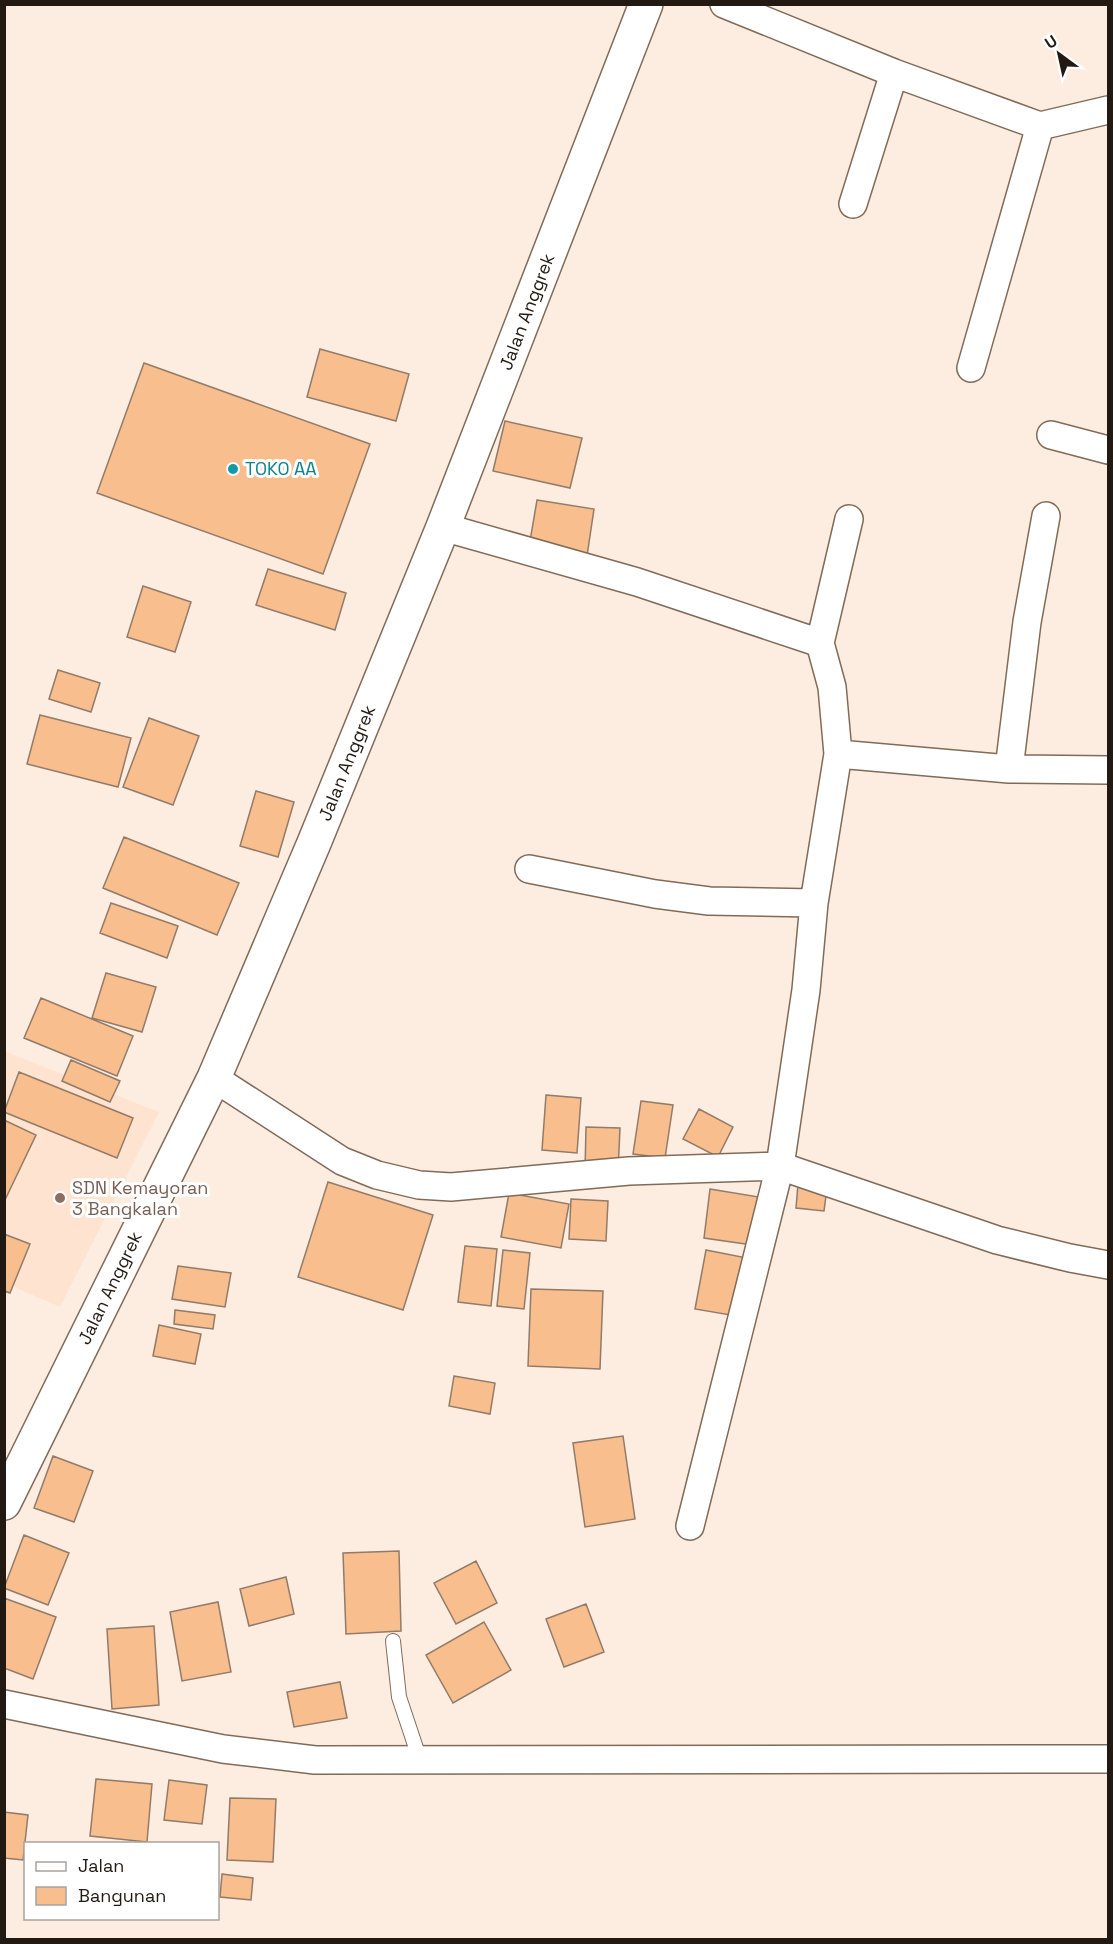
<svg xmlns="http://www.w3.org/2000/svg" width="1113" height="1944" viewBox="0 0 1113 1944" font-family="'Space Grotesk',sans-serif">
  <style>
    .built { fill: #fee4d0 }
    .building { fill: #f8be8d; stroke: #927b68; stroke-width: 1.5 }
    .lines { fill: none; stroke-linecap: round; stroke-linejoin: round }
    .service-casing { stroke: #816b58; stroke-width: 16 }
    .minor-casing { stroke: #816b58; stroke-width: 30 }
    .tertiary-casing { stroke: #816b58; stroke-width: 36 }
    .service { stroke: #fff; stroke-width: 14 }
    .minor { stroke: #fff; stroke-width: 27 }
    .tertiary { stroke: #fff; stroke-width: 33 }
    .culture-dot { fill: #0f9aa8; stroke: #fff; stroke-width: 2 }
    .education-dot { fill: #8d6e63; stroke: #fff; stroke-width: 2 }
    .labels { text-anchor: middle; stroke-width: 6; stroke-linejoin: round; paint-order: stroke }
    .street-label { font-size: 18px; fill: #221912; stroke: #fff }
    .culture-label { font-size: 18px; fill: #0d838f; stroke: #fff; text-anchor: start }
    .education-label { font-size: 18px; fill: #785e54; stroke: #fff; text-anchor: start }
  </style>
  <rect width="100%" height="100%" fill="#fdede1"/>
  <!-- built -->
  <path class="built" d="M4,1051l155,61 -99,195 -55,-24z"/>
  <!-- building -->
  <path class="building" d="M320,349l89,25 -13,47 -89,-24z
    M144,363l226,81 -47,130 -226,-81z
    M505,421l77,17 -12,50 -77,-17z
    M537,500l57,9 -7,47 -58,-9z
    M268,569l78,24 -11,37 -79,-25z
    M143,586l48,16 -16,50 -48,-15z
    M58,670l42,13 -9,29 -42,-13z
    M40,715l91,23 -13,49 -91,-23z
    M149,718l50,18 -26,69 -50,-18z
    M256,791l38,11 -16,55 -38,-11z
    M124,837l115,46 -22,52 -114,-47z
    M111,903l67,23 -11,32 -67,-25z
    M106,973l50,14 -14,45 -50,-14z
    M41,998l92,38 -16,40 -93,-38z
    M71,1060l49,21 -10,21 -48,-21z
    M19,1072l114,46 -16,40 -113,-46z
    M546,1095l35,3 -4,55 -35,-3z
    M641,1101l32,4 -8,53 -32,-4z
    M699,1109l34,18 -15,30 -35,-18z
    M4,1120l32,15 -32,67z
    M586,1127l34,1 -2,44 -33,-1z
    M328,1182l105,33 -30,95 -105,-33z
    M798,1184l29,4 -3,23 -28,-3z
    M710,1189l49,8 -7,48 -48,-7z
    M509,1193l60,11 -8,44 -60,-11z
    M571,1199l37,2 -2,40 -37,-2z
    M4,1234l26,10 -20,49 -6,-2z
    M465,1246l32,3 -6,57 -33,-4z
    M503,1250l27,3 -6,56 -27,-3z
    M706,1250l41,8 -11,58 -41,-7z
    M178,1266l53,7 -6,34 -53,-8z
    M531,1289l72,2 -3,78 -72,-3z
    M175,1310l40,5 -2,14 -39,-5z
    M159,1325l42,9 -6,30 -42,-8z
    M454,1376l41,7 -5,31 -41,-8z
    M623,1436l12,83 -50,8 -12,-84z
    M53,1456l40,15 -19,51 -40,-14z
    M24,1535l45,18 -21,52 -44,-17z
    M399,1551l2,80 -55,3 -3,-81z
    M476,1561l21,42 -41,21 -22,-41z
    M286,1577l8,37 -45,12 -9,-37z
    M4,1598l52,19 -23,62 -29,-11z
    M218,1602l13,70 -49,9 -12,-69z
    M586,1604l18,48 -40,15 -18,-48z
    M484,1622l27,48 -58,33 -27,-48z
    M154,1626l5,79 -47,4 -5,-80z
    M340,1682l7,36 -53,9 -7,-35z
    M96,1779l56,5 -5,58 -57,-6z
    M169,1780l38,5 -5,39 -38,-4z
    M230,1798l46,1 -3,63 -46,-2z
    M4,1812l24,3 -5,45 -19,-2z
    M222,1874l31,4 -2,22 -31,-3z"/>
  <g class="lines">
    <defs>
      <path id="service" d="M393,1641l6,56 21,63"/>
      <path id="minor" d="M724,4l170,69 146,53 -69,242
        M1040,126l68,-16
        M853,204l41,-131
        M1051,435l57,15
        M443,527l194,55 183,61
        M838,754l171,15 99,1
        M1009,769l18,-147 19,-106
        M529,869l126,25 54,7 105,2
        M214,1078l128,83 35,14 42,10 32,2 178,-16 151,-5 217,74 73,18 38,7
        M690,1526l90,-360 26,-176 8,-87 24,-149 -6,-67 -12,-44 29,-124
        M4,1704l219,45 92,11 793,-1"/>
      <path id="tertiary" d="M4,1503l210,-425 100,-235 129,-316 203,-523"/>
    </defs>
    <!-- service casing -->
    <use href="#service" class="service-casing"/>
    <!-- minor casing -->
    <use href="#minor" class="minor-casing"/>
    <!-- tertiary casing -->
    <use href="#tertiary" class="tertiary-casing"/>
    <!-- service -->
    <use href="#service" class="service"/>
    <!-- minor -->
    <use href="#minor" class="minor"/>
    <!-- tertiary -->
    <use href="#tertiary" class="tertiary"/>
  </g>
  <!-- markers -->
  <circle class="culture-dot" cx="233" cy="469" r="6"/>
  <circle class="education-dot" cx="60" cy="1198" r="6"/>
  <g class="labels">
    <!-- street labels -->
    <g class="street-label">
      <text transform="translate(527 312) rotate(-69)" y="6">Jalan Anggrek</text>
      <text transform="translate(347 763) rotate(-68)" y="6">Jalan Anggrek</text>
      <text transform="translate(110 1288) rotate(-64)" y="6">Jalan Anggrek</text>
    </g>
    <!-- culture labels -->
    <g class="culture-label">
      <text x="245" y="475">TOKO AA</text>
    </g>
    <!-- education labels -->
    <g class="education-label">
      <text x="72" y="1194">SDN Kemayoran<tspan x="72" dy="21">3 Bangkalan</tspan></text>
    </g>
  </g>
  <!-- border -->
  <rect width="1113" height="1944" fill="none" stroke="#221912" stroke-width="12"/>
  <!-- legend -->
  <rect x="24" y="1842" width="195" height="78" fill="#ffffff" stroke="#a7a3a0" stroke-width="1.5"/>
  <rect x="36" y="1862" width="30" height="9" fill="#ffffff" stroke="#a7a3a0" stroke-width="1.5"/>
  <text x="78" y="1872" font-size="18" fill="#221912">Jalan</text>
  <rect x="36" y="1887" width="30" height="18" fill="#f8be8d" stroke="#a7a3a0" stroke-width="1.5"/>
  <text x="78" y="1902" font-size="18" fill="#221912">Bangunan</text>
  <!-- north arrow -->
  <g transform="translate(1059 54) rotate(327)" stroke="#ffffff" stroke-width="4.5" paint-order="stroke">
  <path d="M0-4.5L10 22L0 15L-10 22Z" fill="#221912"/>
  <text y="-9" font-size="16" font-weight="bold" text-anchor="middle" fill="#221912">U</text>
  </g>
</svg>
